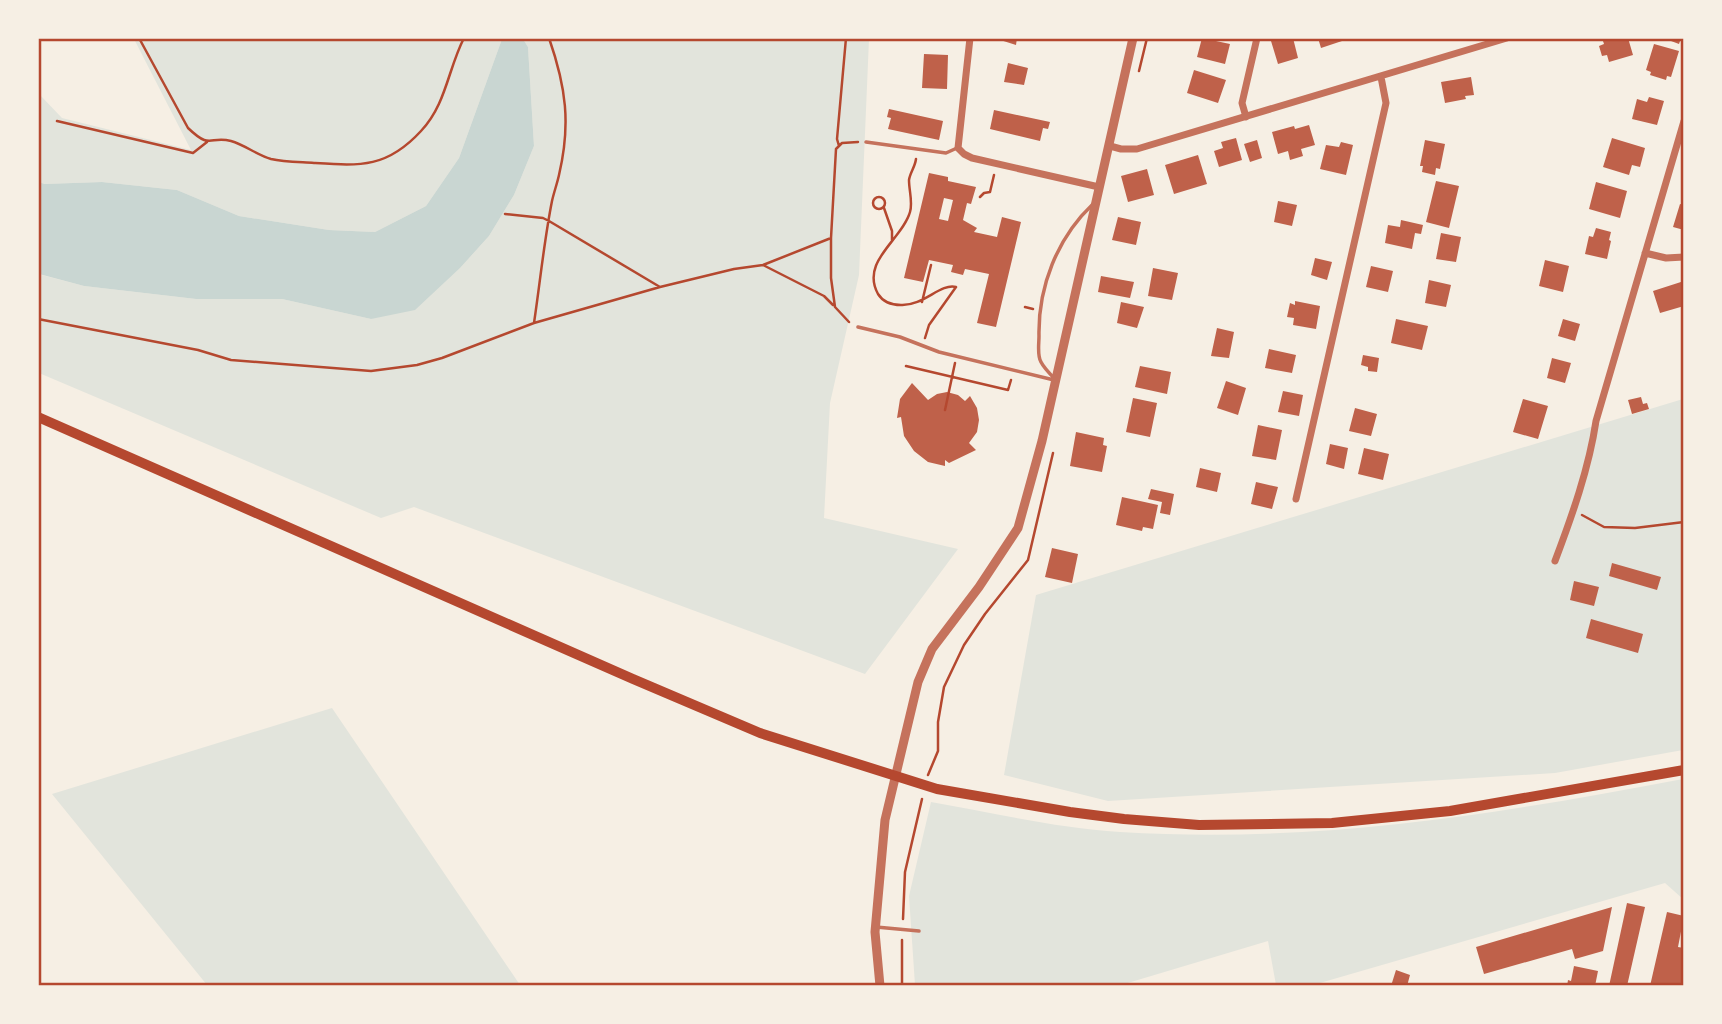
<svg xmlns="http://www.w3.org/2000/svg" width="1722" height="1024" viewBox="0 0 1722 1024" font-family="'Roboto Condensed',sans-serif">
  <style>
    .green { fill: #e2e4dc }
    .water { fill: #c9d6d2 }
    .building { fill: #bf614a; fill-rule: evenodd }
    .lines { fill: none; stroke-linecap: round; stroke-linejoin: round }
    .path { stroke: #b5482f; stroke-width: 2.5 }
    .service { stroke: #c5725c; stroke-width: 3.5 }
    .minor { stroke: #c5725c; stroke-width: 7 }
    .tertiary { stroke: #c5725c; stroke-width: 9 }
    .secondary { stroke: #b5482f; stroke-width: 10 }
    .neatline { fill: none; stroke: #b5482f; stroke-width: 2.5 }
  </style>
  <rect width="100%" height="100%" fill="#f6efe4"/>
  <!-- green -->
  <path class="green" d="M134,39h368l-43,119 -33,48 -51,26 -46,-2 -90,-14 -62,-26 -75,-8 -59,2 -4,-2 -1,-95 2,8 22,23 129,32z
    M523,39h346l-10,236 -29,128 -6,115 134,31 -93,125 -451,-167 -33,11 -342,-145 -1,-99 46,12 112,13h86l89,20 90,-52 28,-31 25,-41 20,-49 -6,-99z
    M1683,399v351l-128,23 -447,28 -104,-26 32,-180z
    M332,708l188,277h-313l-155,-191z
    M1683,779v120l-18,-16 -352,102h-37l-8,-44 -147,44h-206l-6,-89 22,-94c63,11 126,26 189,30 195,12 373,-17 563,-53z"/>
  <!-- water -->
  <path class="water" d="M502,39h21l5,8 6,99 -20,49 -25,41 -28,31 -46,43 -44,9 -89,-20h-86l-112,-13 -45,-12v-92l5,2 58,-2 75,8 62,26 90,14 46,2 51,-26 33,-48z"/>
  <!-- building -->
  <path class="building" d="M994,38h23l-1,7z
    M1202,38l28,6 -5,20 -28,-7z
    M1281,38h12l5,20 -20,6 -7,-23z
    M1318,38h23l1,3 -21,7z
    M1602,38h26l5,17 -24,7 -2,-7 -5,1 -3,-10 5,-2z
    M1663,38h18l-2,6z
    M1654,44l25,7 -8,26 -4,-1 -1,4 -16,-5 1,-3 -5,-2z
    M924,54l24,1 -1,34 -25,-1z
    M1008,63l20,5 -4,17 -20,-3z
    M1194,70l32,10 -8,23 -31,-10z
    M1471,77l3,18 -9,1 1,3 -21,4 -4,-21z
    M1649,97l15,4 -7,24 -25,-6 5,-20 10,3z
    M889,109l54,12 -4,19 -51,-11 3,-11 -4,-1z
    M994,110l56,12 -2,7 -5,-1 -3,13 -50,-12z
    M1309,125l6,20 -14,4 2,7 -13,4 -2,-9 -10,3 -6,-22 22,-6 1,3z
    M1236,138l6,22 -23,7 -5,-16 9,-3 -2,-6z
    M1612,138l33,10 -5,19 -8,-2 -3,10 -26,-8z
    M1257,140l5,18 -12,4 -6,-18z
    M1425,140l20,4 -5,25 -4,-1 -1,7 -13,-3 1,-6h-3z
    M1341,142l12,3 -7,30 -26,-6 6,-24 13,2z
    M1198,155l9,29 -33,10 -9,-29z
    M1147,169l7,26 -26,7 -7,-26z
    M929,173l19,4v4l28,6 -5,17 -4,-1 -4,17 14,8 -3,4 23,5 5,-20 19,5 -25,105 -19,-4 12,-49 -24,-5 -2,6 -12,-3 2,-7 -24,-5 -6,22 -19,-4zM944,198l9,2 -5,21 -9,-2z
    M1436,181l23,5 -10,42 -23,-6z
    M1596,182l31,9 -7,27 -31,-9z
    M1278,201l19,4 -5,21 -18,-4z
    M1680,204l4,1v25l-11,-3z
    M1118,217l23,5 -5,23 -24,-5z
    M1401,220l22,5 -2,9 -6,-1 -3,16 -27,-6 3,-18 12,2z
    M1596,228l15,4 -2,8 2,1 -4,18 -22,-5 4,-18 4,1z
    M1441,233l20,4 -5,25 -20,-3z
    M1315,258l17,4 -5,18 -16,-5z
    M1545,260l24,6 -6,26 -24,-6z
    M1371,266l22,5 -5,21 -22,-5z
    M1153,268l25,5 -6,27 -24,-4z
    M1101,276l33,6 -4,16 -32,-6z
    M1429,280l22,5 -5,22 -21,-4z
    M1684,281v25l-24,7 -7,-22z
    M1295,301l25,5 -4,23 -23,-4 1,-7 -7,-1 3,-14 5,2z
    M1121,302l23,5 -7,21 -20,-5z
    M1396,319l32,7 -6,24 -31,-7z
    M1563,319l17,5 -5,17 -17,-5z
    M1217,328l17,4 -5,26 -18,-2z
    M1269,349l27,6 -4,18 -27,-5z
    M1363,355l16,3 -2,14 -9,-1v-4l-7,-2z
    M1552,358l19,5 -6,20 -18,-5z
    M1140,366l31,6 -4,22 -32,-7z
    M1226,381l20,7 -8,27 -21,-7z
    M912,383l16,17 9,-6 10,-2 11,3 7,6 5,-5 7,12 2,12 -2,12 -8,11 7,7 -27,13 -4,-3v6l-17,-4 -14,-11 -10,-15 -3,-19 -4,1 3,-19z
    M1283,391l20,4 -4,21 -21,-4z
    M1641,397l2,7 4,-1 2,6 -17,5 -4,-14z
    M1133,398l24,5 -7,34 -24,-5z
    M1523,399l25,7 -10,33 -25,-7z
    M1355,408l22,6 -6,22 -22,-5z
    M1258,425l24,5 -6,30 -24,-4z
    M1076,432l28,6 -1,7 4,1 -5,26 -32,-6z
    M1330,444l18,4 -4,21 -18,-5z
    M1364,448l25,6 -6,26 -25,-6z
    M1200,468l21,5 -4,19 -21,-5z
    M1256,482l22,5 -6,22 -21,-5z
    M1151,489l23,5 -4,21 -10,-2 2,-11 -14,-3z
    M1122,497l36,8 -5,24 -10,-2 -1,4 -26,-6z
    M1052,548l26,6 -6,29 -27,-6z
    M1612,563l49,14 -4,13 -48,-14z
    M1574,581l25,6 -5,19 -24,-6z
    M1591,619l52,15 -5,19 -52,-15z
    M1627,903l18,4 -18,79h-18z
    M1612,907l-9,44 -28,8 -3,-10 -88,25 -8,-27z
    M1667,912l17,4 -6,31 6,1v38h-34z
    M1574,966l24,5 -3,15h-28l1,-6 3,1z
    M1396,970l14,5 -3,11h-16z"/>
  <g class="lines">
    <!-- path -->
    <path class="path" d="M139,38l49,90c24,23 21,7 43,13 14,4 26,14 40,18 13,3 29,3 43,4 47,3 73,5 107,-32 25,-26 27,-62 43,-93
      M1139,71l8,-33
      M57,121l136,32 14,-11
      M839,146l-2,-7 9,-101
      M916,159c-1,8 -6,14 -7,21 0,11 4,22 1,32 -8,28 -50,49 -32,82 5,8 14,11 23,11 23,1 39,-22 55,-18
      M980,197l4,-4 6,-1 4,-17
      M873 203a6 6 0 1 1 12 0a6 6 0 1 1-12 0Z
      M884,208l8,23v10
      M505,214l38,4 6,3 111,66
      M763,265l61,31 9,9
      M922,302l9,-37
      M1025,307l8,2
      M38,319l160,31 33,10 140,11 46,-6 25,-7 92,-35 126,-36 74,-18 29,-4 68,-27
      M849,322l-14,-15 -4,-29v-40l5,-89 6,-6 16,-1
      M534,323c6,-40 10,-82 18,-122 2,-9 5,-17 7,-26 12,-51 7,-88 -10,-137
      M925,338l4,-13 27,-38
      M906,366l102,24 3,-10
      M945,410l10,-47
      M1582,515l22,12 31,1 49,-6
      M928,775l10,-24v-29l6,-35 20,-42 21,-31 43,-54 25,-107
      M903,919l2,-47 17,-73
      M902,940v46"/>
    <!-- service -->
    <path class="service" d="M866,142l80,11 11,-5
      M858,327l42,10 39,15 115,28
      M1055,379c-5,-5 -11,-11 -14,-17 -4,-6 -2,-18 -2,-26 -1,-49 18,-98 54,-132
      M876,927l43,4"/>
    <!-- minor -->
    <path class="minor" d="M970,38l-12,110 6,6 8,4 127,29
      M1246,117l-4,-14 15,-65
      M1110,146l11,3h16l370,-111
      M1645,253l21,5 18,-1
      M1296,499l90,-396 -5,-26
      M1555,561c17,-45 34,-93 41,-140l88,-300"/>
    <!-- tertiary -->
    <path class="tertiary" d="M880,986l-5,-54 10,-112 33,-138 14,-33 47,-62 39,-59 24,-87 91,-403"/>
    <!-- secondary -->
    <path class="secondary" d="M38,417l595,262 127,54 177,56 133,23 54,7 75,6 133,-2 118,-12 234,-41"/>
  </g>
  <!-- border -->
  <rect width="1722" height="1024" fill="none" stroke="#f6efe4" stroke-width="80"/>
  <rect x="40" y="40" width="1642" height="944" class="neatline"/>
</svg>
